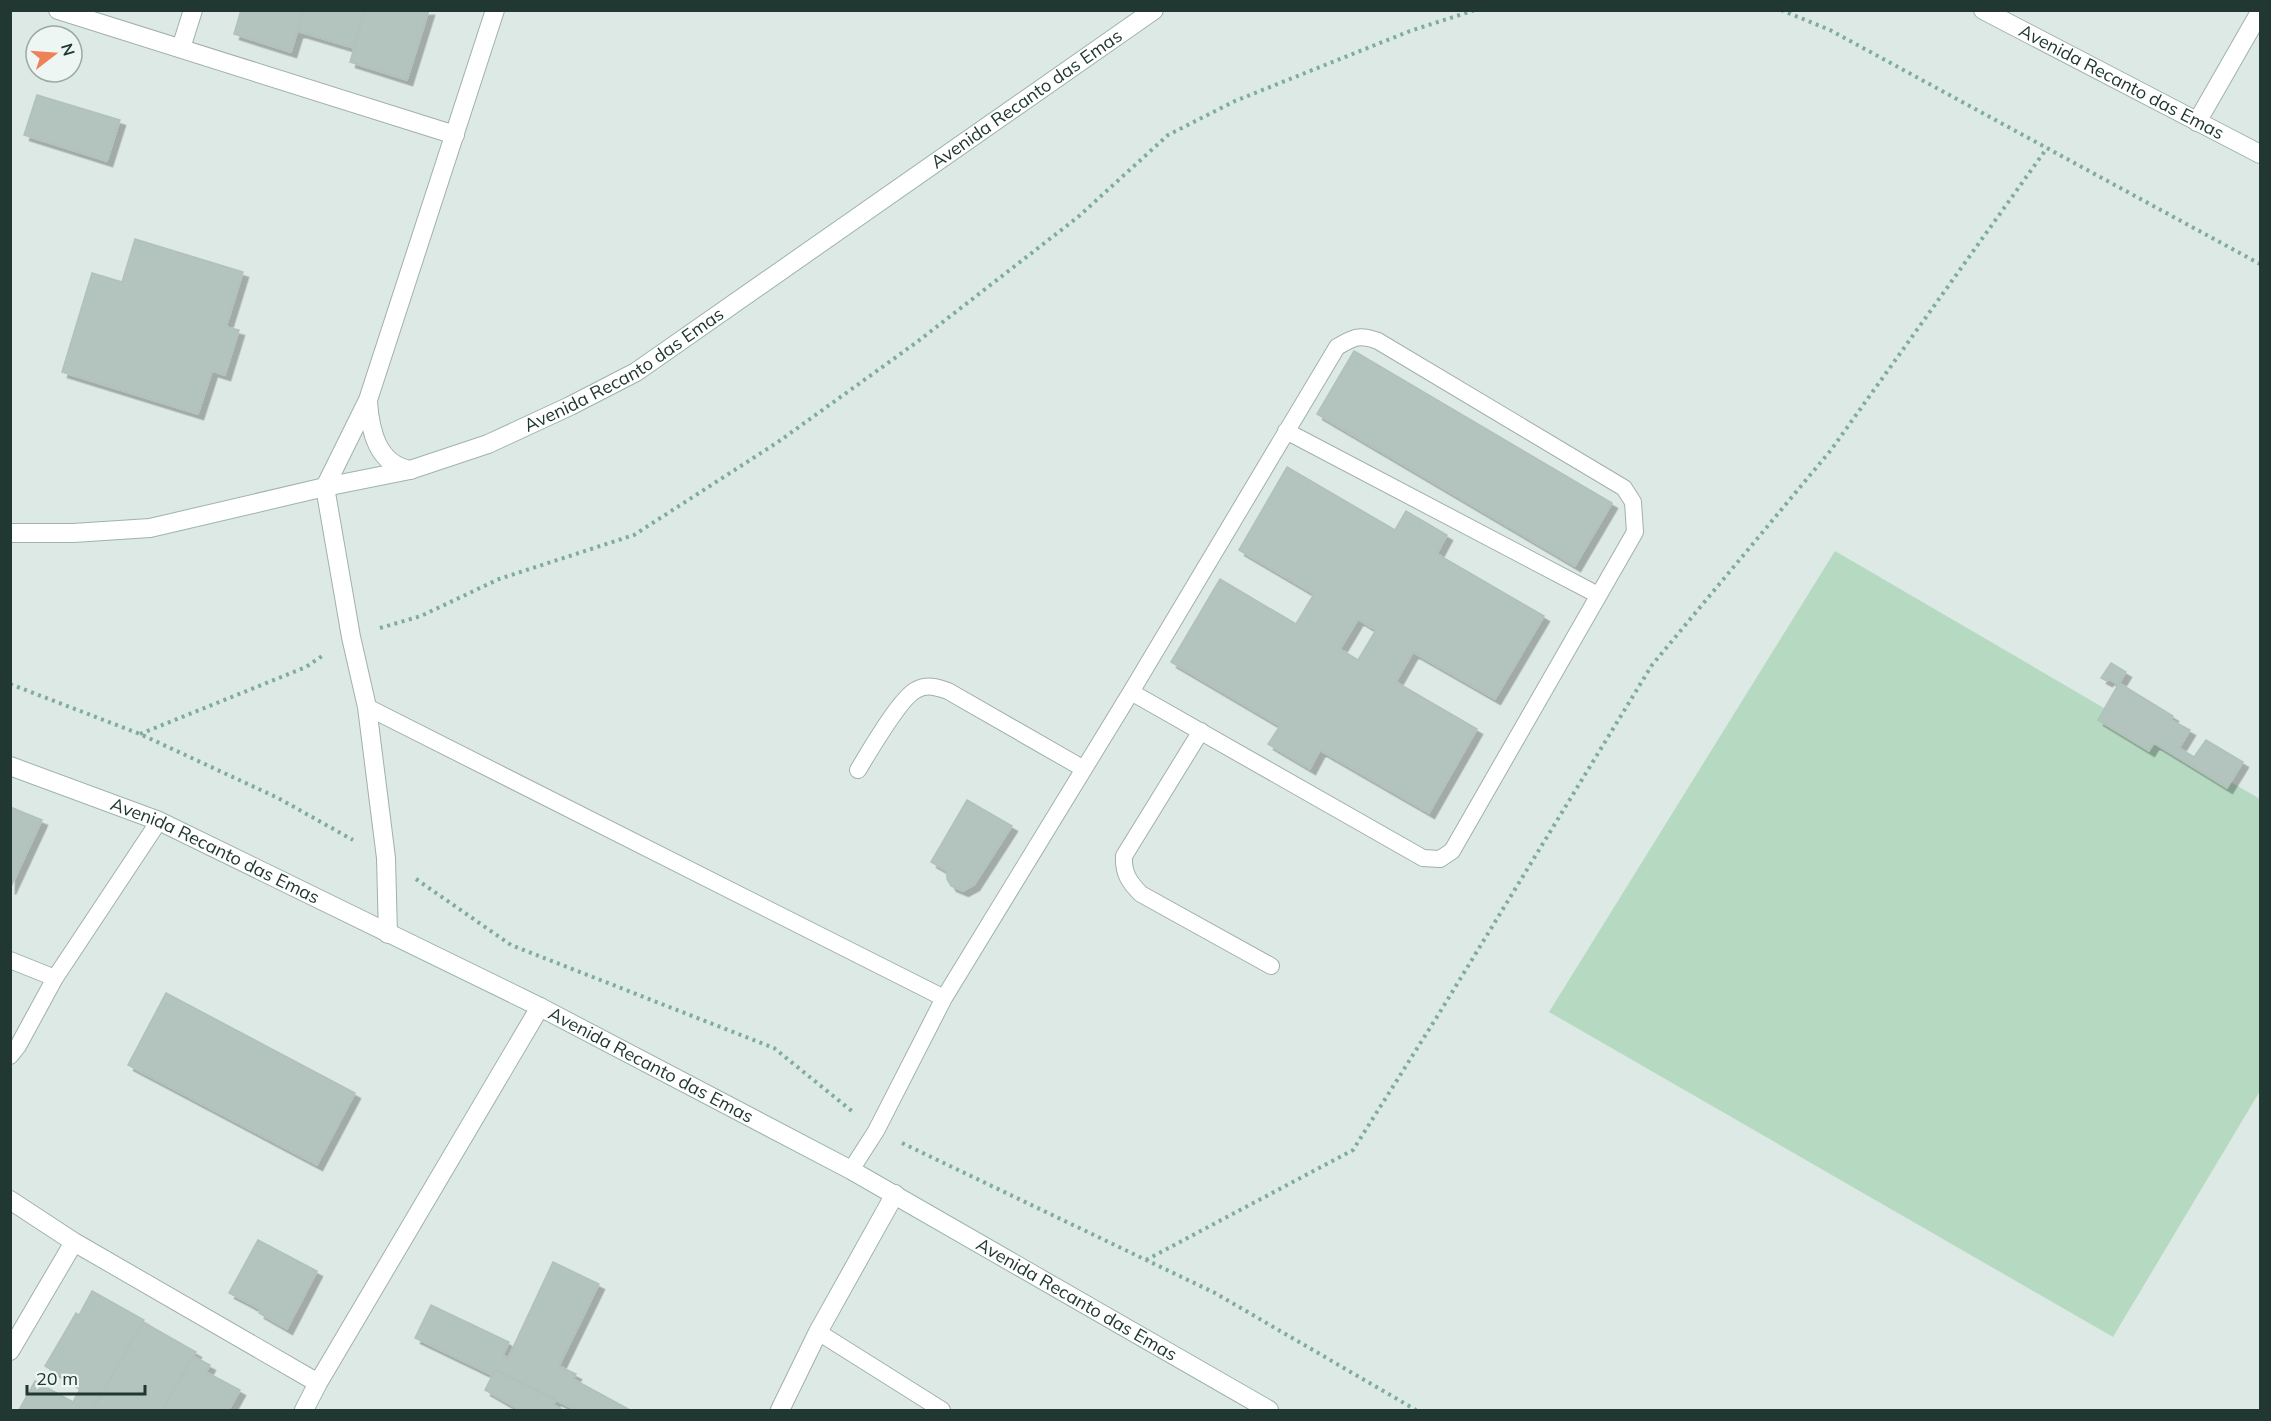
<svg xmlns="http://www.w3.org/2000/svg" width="2271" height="1421" viewBox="0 0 2271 1421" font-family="Mulish,sans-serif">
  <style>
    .green { fill: #b6dac1 }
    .building { fill: #b3c3bd; stroke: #b0c2bb; stroke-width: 1.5; fill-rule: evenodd; filter: url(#shadow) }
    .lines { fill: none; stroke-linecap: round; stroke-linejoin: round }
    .lane-casing { stroke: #a1b0ab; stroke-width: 18 }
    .street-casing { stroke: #a1b0ab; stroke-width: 20 }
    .secondary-casing { stroke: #9db4ac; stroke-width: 20 }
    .path { stroke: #7eac9f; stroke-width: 4; stroke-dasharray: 3 4.5; stroke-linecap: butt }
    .lane { stroke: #fff; stroke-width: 16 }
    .street { stroke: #fff; stroke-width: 18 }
    .secondary { stroke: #fff; stroke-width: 18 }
    .labels { text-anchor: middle; stroke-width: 6; stroke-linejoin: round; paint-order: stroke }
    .street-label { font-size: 18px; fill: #203732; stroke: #edf6f2 }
  </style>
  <defs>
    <filter id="shadow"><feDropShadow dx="5.5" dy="5.5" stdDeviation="0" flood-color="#0004"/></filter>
  </defs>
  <rect width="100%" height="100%" fill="#dde9e4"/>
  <!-- green -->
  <path class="green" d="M1835,551l425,248v292l-147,246 -564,-325z"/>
  <!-- building -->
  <path class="building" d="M241,10h63l-13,42 -57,-18z
    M304,10h61l-11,38 -57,-17z
    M365,10h64l-22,70 -57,-18z
    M37,95l83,25 -13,41 -83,-26z
    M135,239l108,33 -17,55 13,3 -14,45 -13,-4 -14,43 -136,-42 30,-99 30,9z
    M1354,351l258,152 -37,63 -258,-152z
    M1287,467l108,63 11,-19 41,24 -10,19 107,62 -49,83 -82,-47 -17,30 81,47 -48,84 -109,-63 -10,19 -42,-25 12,-18 -109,-64 49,-83 76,45 18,-30 -75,-44zM1358,619l18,11 -18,30 -18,-11z
    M2111,663l15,9 -8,13 -9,-6 -2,2 -6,-3z
    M2119,683l54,33 -2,4 19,10 -11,18 15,9 12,-17 37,22 -16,26 -73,-45 -5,8 -51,-31z
    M967,800l45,26 -38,59 -11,6 -12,-5 -4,-7v-8l-16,-9z
    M10,807l32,13 -32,69z
    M166,993l189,100 -38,72 -189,-100z
    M258,1240l59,31 -30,58 -28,-16 1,-4 -31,-16z
    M553,1262l46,22 -40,82 17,8 -3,5 57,31h-54l-81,-40 -3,5 -77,-37 16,-33 78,37 -6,13 5,3z
    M92,1291l52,29 -52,90h-6l-13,-8 7,-13 -4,-2 1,-2 -32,-19 31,-53 3,2z
    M143,1322l53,30 -34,58h-70z
    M193,1356l17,9 -4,7 34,18 -11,20h-67z
    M495,1370l61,29 -3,6 10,5h-43l-35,-20z
    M35,1381l38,21 13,8h-67z"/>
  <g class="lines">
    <defs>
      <path id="lane" d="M1286,431l312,164
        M367,707l577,291
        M1201,731l-77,125c-1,17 5,26 17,38l130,72
        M858,770c11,-18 42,-72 58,-80 11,-6 21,-3 32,1l136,78
        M10,960l45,18
        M10,1056l8,-10 37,-68 104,-157
        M851,1170l25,-39 68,-133 187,-306 206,-345c17,-10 22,-13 41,-6l246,147 9,14 2,30 -183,319 -12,8 -17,-1 -292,-166
        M818,1332l124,78"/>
      <path id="street" d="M58,10l397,125
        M181,48l12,-38
        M2197,122l63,-110
        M368,402c2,28 9,62 42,68
        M388,934l-2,-76 -19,-151 -16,-70 -26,-150 43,-87 127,-390
        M10,1200l64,42 244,141
        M10,1351l64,-109
        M304,1410l14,-27 222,-376
        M780,1410l38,-78 77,-138"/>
      <g id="secondary">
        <path id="s1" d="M1983,10l277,144"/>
        <path id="s2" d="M10,533h63l77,-5 175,-41 85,-17 78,-26 82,-38 66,-34 518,-362"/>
        <path id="s3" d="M10,766l149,55 381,186 311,163 418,240"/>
      </g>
    </defs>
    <!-- lane casing -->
    <use href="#lane" class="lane-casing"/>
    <!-- street casing -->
    <use href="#street" class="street-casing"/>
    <!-- secondary casing -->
    <use href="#secondary" class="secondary-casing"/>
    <!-- path -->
    <path class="path" d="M1781,10l49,20 430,234
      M380,628l41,-12 78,-37 135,-44 144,-93 139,-100 161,-125 90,-82 67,-34 175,-70 65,-21
      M10,684l130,50 138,64 75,42
      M140,734l166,-67 19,-13
      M416,879l95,66 263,103 79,64
      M902,1143l313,150 201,117
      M1146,1260l207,-110 87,-138 212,-347 179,-215 216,-302"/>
    <!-- lane -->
    <use href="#lane" class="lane"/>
    <!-- street -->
    <use href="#street" class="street"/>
    <!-- secondary -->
    <use href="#secondary" class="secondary"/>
  </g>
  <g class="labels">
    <!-- street labels -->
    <g class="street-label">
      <text dy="6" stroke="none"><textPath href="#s1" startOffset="156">Avenida Recanto das Emas</textPath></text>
      <text dy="6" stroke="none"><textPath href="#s2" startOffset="1130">Avenida Recanto das Emas</textPath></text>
      <text dy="6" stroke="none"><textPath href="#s2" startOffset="644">Avenida Recanto das Emas</textPath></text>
      <text dy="6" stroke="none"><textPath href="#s3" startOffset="222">Avenida Recanto das Emas</textPath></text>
      <text dy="6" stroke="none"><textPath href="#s3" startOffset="708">Avenida Recanto das Emas</textPath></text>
      <text dy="6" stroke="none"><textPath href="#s3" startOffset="1194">Avenida Recanto das Emas</textPath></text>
    </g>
  </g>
  <!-- border -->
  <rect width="2271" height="1421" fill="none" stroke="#203732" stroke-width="24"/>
  <!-- north arrow -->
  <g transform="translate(54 54) rotate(73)"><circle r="28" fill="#edf6f2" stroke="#9baaa5" stroke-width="1.5"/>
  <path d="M0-4.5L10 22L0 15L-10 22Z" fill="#ee8157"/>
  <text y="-9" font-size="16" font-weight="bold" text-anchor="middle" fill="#203732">N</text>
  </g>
  <!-- scale -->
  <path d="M27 1385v9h118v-9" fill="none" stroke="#203732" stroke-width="3"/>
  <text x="36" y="1385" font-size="18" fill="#203732" stroke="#edf6f2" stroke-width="4.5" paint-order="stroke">20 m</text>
</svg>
